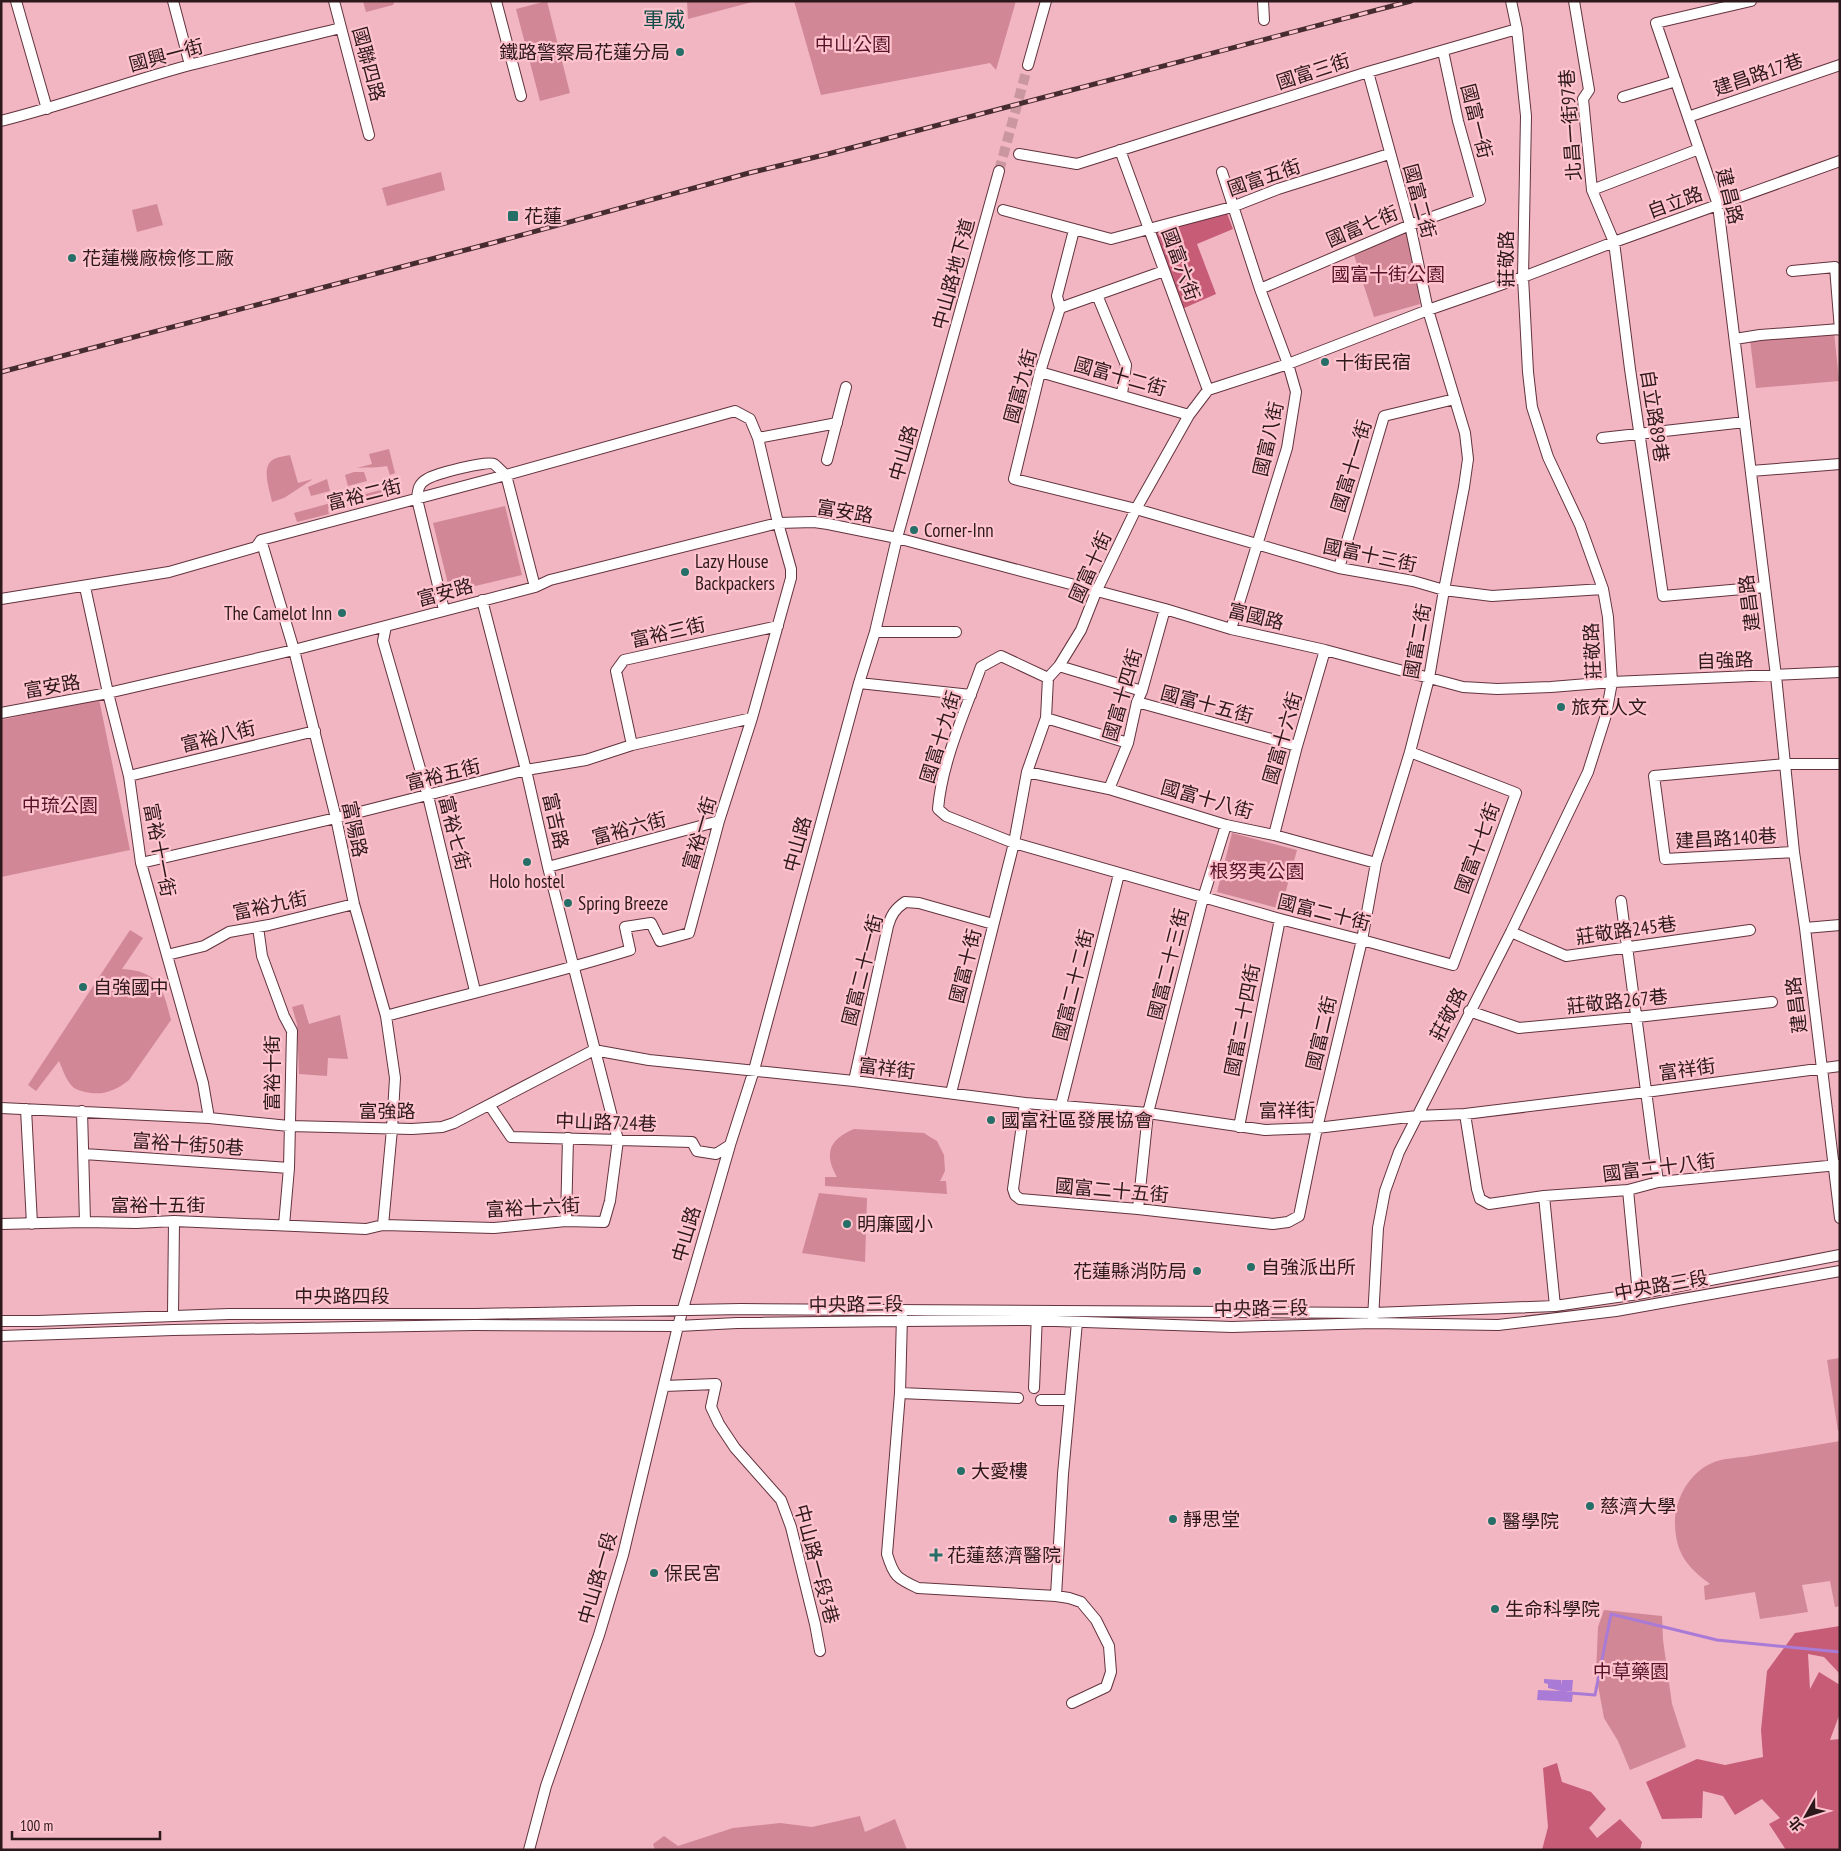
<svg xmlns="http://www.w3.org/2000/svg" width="1841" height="1851" viewBox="0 0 1841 1851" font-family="'PT Sans Narrow','Noto Sans TC',sans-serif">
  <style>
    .green { fill: #d18796 }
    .forest { fill: #c75c77 }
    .water { fill: #a97bd6 }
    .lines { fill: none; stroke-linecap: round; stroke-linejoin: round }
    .stream { stroke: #a97bd6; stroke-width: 3 }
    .minor-tunnel { stroke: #ca96a0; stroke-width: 10; stroke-dasharray: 10 5; stroke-linecap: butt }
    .minor-casing { stroke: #63333e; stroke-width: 12 }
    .minor { stroke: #fff; stroke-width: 10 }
    .rail-casing { stroke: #462c31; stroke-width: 5 }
    .rail { stroke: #ffc3ce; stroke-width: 3; stroke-dasharray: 9; stroke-linecap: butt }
    .poi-dot { fill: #266f68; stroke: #ffc3ce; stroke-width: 2 }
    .labels { text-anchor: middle; stroke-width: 4.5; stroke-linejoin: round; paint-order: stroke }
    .park-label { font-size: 19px; fill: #571228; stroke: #ffc3ce }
    .poi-label { font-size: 19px; fill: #2d181c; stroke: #ffc3ce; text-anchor: start }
    .street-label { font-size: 19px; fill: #2d181c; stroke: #ffc3ce }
    .quarter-label { font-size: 21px; fill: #104d48; stroke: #ffc3ce }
  </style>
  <rect width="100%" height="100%" fill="#f1b6c1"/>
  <!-- green -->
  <path class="green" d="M363,1h32l-2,4 -27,7z
    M547,1l23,92 -30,8 -24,-92z
    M687,1h69l-68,18z
    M794,1h222l-20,69 -6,-7 -169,32z
    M441,172l4,18 -58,16 -5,-18z
    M157,204l6,21 -26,7 -5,-22z
    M1408,231l12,73 -46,13 -20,-62z
    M1834,332l5,49 -83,7 -6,-48z
    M389,449l6,24 -5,2 -3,-9c-10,2 -19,1 -30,2l15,-4 -3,-10z
    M290,455l8,28 15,-4 -29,19 -12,4c-2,-11 -12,-36 2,-43 4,-2 11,-3 16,-4z
    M354,472h10l3,9 -19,5 -3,-11z
    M327,479l3,12 -19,5 -3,-9z
    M393,487l-3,2 1,4 -34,9 -1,-3h-2l-1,-2z
    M331,503l-3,7 1,4 -32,8 -3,-9z
    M505,506l17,69 -72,17 -17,-69z
    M99,699l31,151 -129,27v-157z
    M1232,833l65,17 -16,59 -64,-17z
    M130,930l13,8 -21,31c37,2 41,19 49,51l-42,60c-14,11 -26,16 -44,12 -3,-1 -8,-2 -11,-4 -8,-7 -11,-18 -15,-27l-23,30 -8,-6z
    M303,1004l6,20 31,-9 8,44 -20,-1 -1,18 -28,-2 -2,-50 -5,-17z
    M854,1129l70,4 6,4 7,4 7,14 1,16 -5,10h6l1,13 -122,-8v-9h12c-14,-24 -7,-38 17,-48z
    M819,1193l48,5 -2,64 -63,-9z
    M1840,1358v73h-2l-11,-71z
    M1840,1441v165l-5,1 -5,-26 -28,4 6,27 -48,7 -5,-27 -50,8 -1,-14 6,-2c-23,-17 -34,-31 -35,-59 -1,-25 14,-52 37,-62 11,-5 26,-5 38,-7 30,-5 60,-10 90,-15z
    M1604,1610l58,6 1,24 9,64 14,43 -56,23 -12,-29 -14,-23 -8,-44 2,-47z
    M860,1816l5,16 30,-13 12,31h-252l-2,-6 11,-8 14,10 55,-18 47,-5 32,4z"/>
  <!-- forest -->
  <path class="forest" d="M1225,208l8,21 -36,15 19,50 -34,15 -28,-79z
    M1840,1626v48l-16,-17 -16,-3 2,35 9,-17 21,13v28l-10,27 10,-1v111h-54l-17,-26 11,-6 -18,-19 -27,16 -12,-19 -20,-5 -1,27 -40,1 -16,-37 51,-23 28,6 38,-8 -2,-27 6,-59 28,-38z
    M1557,1763l5,19 29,10 15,17 -17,19 8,10 23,-19 22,23 -2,8h-98l6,-23 -5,-59z"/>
  <!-- water -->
  <path class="water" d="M1544,1679l17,1v5l1,-5h11l-1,11h-7l8,1 -1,10 -35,-2 1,-10 23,1 -13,-3v-4l-4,-1z"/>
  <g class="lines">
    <!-- stream -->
    <path class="stream" d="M1570,1693l25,2 16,-81 106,26 123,12"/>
    <!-- minor-tunnel -->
    <path class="minor-tunnel" d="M999,171l29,-106"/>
    <defs>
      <path id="minor" d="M16,1l31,108
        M173,1l17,64
        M334,1l35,134
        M496,1l25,95
        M1263,1l1,19
        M1574,1l15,89 -6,9 9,91 22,52 16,127 33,227 102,-9
        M1751,1l-95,22 62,182 58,471 18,176 11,76 35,290
        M1028,65l18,-64
        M1623,97l53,-16
        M1688,117l152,-52
        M1,121c64,-16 126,-39 189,-56 50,-13 101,-25 151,-37
        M1120,150l88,240
        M1019,154l58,10 291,-92 149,-43
        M1222,172l38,117 28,75 8,28 -9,56 -56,181
        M1592,190l107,-41
        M1003,210l108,29 121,-32 46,-18 111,-35
        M1074,230l-17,66 3,12 -20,64 -26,107 122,30 203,59 74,13 31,9 48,6 111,-7
        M1792,271l43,-4 5,63
        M1260,289l150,-64 70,-25 -22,-79 -15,-70
        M1097,295l29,70 -4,29
        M1060,308l104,-37
        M1735,339l25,-4 80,-6
        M1040,372l149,43
        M758,438l79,-15
        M1602,438l143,-16
        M827,460l19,-73
        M1751,471l89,-7
        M261,540l33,110 42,168 18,86 32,112 9,62 -3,51 -9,96
        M1339,568l45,-152 71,-17
        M85,587l23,106 21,83 12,87 62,220 6,35
        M1,599l168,-27 87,-25 5,-7 245,-65 229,-64 15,8 8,19 20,85 13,46v9l-39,140 -33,103 -30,112 -29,8 -9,-18 -26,4 5,23c-80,25 -163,44 -244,66
        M444,610l-27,-111c1,-9 1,-15 10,-20 8,-5 60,-19 67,-15 4,3 8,8 12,11l29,112
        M386,626l-3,15 45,155 47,195
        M875,632h81
        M1059,666l83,25
        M1048,678l-47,-22 -20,11c-16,45 -39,94 -43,142l8,7 68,27 266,76 82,21 91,25 63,-172 -106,-41
        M859,683l112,12
        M1137,702l160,44
        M1,713l107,-20 186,-43 241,-63 15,-7 228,-57 36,-1 14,2 69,14 268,71 66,20 94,21 138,37 34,2 54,-2 61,-5 228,-10
        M1046,718l82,25
        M632,745l-16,-74 8,-11 154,-34
        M1027,772l82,17 117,36 48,10 102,28
        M129,776l186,-45
        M1109,789l19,-46 9,-41 5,-11 23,-82
        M1274,835l23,-89 28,-96
        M1794,852l-129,7 -11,-83 131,-12h55
        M141,863l195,-45 190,-48 60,-10 46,-15 120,-27
        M548,867l171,-46
        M1621,901l37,281
        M258,927l4,29 22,60 8,15 -3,137 -5,57
        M1805,928l35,-3
        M1511,932l55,24 184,-26
        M167,955l37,-9 25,-14 40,-7 85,-21
        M1469,1011l50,17 118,-11 135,-15
        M854,1081l34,-155c3,-11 7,-17 17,-24l14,1 74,21
        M951,1093l63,-250 13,-71 19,-54 2,-40 11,-12 22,-36 15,-38 40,-83 53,-94 19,-25 80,-26 140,-54 95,-33 91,-35 226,-81
        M1025,1103l-12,86 2,6 5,4 118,10 135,15 15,-2 11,-6 18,-88 45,-188 14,-77 34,-111 19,-74 15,-88 20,-103 4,-28 -3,-26 -37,-123 -18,-85 -42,-153
        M1061,1105l58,-231
        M490,1106l21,31 181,5 5,9 19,3 14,-9
        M1,1108l208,10 80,8 123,3 30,-2 12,-4 140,-73 55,10 205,21 171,22 123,10 117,17 52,-2 100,-12 48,-2 181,-22 194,-26
        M26,1109l6,115
        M82,1111l3,111
        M1465,1114l12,75 3,10 9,5 55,-8 84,-6 30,-8 180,-17
        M1239,1127l41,-208
        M84,1154l205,14
        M1628,1190l10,104
        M1544,1196l11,110
        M1138,1209l10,-96 55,-215 23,-73
        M566,1221l2,-83
        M1,1224l84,-2 51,1 38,-2 192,8 17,-4 111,3 72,-7 38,1 6,-21 8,-61 -70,-273 -22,-97 -44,-170
        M173,1315l1,-94
        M902,1316l-2,77 -13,161c7,23 10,24 31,34l138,8 13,2 12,4 15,18 13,26 2,26 -5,15 -34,16
        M1373,1319l5,-91 7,-37 14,-39 112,-220 77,-160 18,-57 6,-33 -4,-65 -5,-28 -23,-64 -32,-68 -16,-50 -4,-35 -5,-95 3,-161 -9,-87 -6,-28
        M1,1321h37l191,-7h246l266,-5 633,4 181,-7 83,-12 202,-39
        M1,1336l172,-6 301,-5 204,1 59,-3 165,-2 124,-1 206,7 141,-4 125,2 118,-14 224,-40
        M664,1386l52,-2 -5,23 8,17 16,24 46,52 10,27 24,97 5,27
        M1034,1388l3,-74
        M900,1393l118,5
        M1041,1400h28
        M1056,1596l7,-122 14,-152
        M529,1850l17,-64 53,-151 24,-80 55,-229 52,-181 24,-75 105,-387 16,-51 22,-94 102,-367"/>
    </defs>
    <!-- minor casing -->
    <use href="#minor" class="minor-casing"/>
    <!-- minor -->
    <use href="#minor" class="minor"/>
    <defs>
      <path id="rail" d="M1,372l495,-130 253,-69 75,-18 587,-154"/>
    </defs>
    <!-- rail casing -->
    <use href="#rail" class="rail-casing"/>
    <!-- rail -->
    <use href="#rail" class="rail"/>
  </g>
  <!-- markers -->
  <g class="poi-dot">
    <circle cx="680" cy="52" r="5"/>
    <rect x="507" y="210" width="12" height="12" rx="2.5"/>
    <circle cx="72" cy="258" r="5"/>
    <circle cx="1325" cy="362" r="5"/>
    <circle cx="914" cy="530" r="5"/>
    <circle cx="685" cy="572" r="5"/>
    <circle cx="342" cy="613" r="5"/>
    <circle cx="1561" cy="707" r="5"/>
    <circle cx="527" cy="862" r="5"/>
    <circle cx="568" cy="903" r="5"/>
    <circle cx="83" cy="987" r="5"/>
    <circle cx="991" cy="1120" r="5"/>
    <circle cx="847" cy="1224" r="5"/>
    <circle cx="1251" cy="1267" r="5"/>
    <circle cx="1197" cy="1271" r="5"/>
    <circle cx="961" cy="1471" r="5"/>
    <circle cx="1590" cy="1506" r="5"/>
    <circle cx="1173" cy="1519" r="5"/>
    <circle cx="1492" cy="1521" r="5"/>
    <path d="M933.5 1547.5h5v5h5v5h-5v5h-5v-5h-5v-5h5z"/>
    <circle cx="654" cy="1573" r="5"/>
    <circle cx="1495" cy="1609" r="5"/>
  </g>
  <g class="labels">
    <!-- park labels -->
    <g class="park-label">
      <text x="853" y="51">中山公園</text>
      <text x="1388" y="281">國富十街公園</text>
      <text x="60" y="812">中琉公園</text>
      <text x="1257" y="878">根努夷公園</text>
      <text x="1631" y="1678">中草藥園</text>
    </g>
    <!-- poi labels -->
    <g class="poi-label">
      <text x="670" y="59" text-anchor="end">鐵路警察局花蓮分局</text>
      <text x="524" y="223">花蓮</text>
      <text x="82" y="265">花蓮機廠檢修工廠</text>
      <text x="1335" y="369">十街民宿</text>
      <text x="924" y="537">Corner-Inn</text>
      <text x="695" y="568">Lazy House<tspan x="695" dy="22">Backpackers</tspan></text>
      <text x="332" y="620" text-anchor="end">The Camelot Inn</text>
      <text x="1571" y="714">旅充人文</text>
      <text x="527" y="888" text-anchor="middle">Holo hostel</text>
      <text x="578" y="910">Spring Breeze</text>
      <text x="93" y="994">自強國中</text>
      <text x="1001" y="1127">國富社區發展協會</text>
      <text x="857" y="1231">明廉國小</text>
      <text x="1261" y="1274">自強派出所</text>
      <text x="1187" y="1278" text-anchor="end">花蓮縣消防局</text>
      <text x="971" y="1478">大愛樓</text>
      <text x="1600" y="1513">慈濟大學</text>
      <text x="1183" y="1526">靜思堂</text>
      <text x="1502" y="1528">醫學院</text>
      <text x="947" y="1562">花蓮慈濟醫院</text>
      <text x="664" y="1580">保民宮</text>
      <text x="1505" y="1616">生命科學院</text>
    </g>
    <!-- street labels -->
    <g class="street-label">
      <text transform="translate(166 55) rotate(-15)" y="7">國興一街</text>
      <text transform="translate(369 64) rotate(75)" y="7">國聯四路</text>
      <text transform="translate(1313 71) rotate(-18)" y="7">國富三街</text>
      <text transform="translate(1758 74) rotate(-19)" y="7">建昌路17巷</text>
      <text transform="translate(1477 121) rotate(76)" y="7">國富一街</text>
      <text transform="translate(1570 125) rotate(-94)" y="7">北昌一街97巷</text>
      <text transform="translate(1264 177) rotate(-19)" y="7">國富五街</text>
      <text transform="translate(1730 196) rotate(76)" y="7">建昌路</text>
      <text transform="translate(1420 201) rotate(75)" y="7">國富二街</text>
      <text transform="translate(1675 202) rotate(-20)" y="7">自立路</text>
      <text transform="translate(1362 226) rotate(-23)" y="7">國富七街</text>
      <text transform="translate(1506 259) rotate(-90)" y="7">莊敬路</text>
      <text transform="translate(1181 264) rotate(70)" y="7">國富六街</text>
      <text transform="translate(953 274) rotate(-75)" y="7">中山路地下道</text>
      <text transform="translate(1120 376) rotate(16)" y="7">國富十二街</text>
      <text transform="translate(1020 386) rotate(-75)" y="7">國富九街</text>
      <text transform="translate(1655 416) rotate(81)" y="7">自立路89巷</text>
      <text transform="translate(1268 439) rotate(-77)" y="7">國富八街</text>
      <text transform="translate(903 453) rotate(-74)" y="7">中山路</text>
      <text transform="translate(1351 466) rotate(-73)" y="7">國富十一街</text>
      <text transform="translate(364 494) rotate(-14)" y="7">富裕二街</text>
      <text transform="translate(845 511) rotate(10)" y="7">富安路</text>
      <text transform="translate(1370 555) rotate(12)" y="7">國富十三街</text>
      <text transform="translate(1090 567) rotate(-66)" y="7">國富十街</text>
      <text transform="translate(445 592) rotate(-15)" y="7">富安路</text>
      <text transform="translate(1749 603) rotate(-97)" y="7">建昌路</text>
      <text transform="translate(1256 616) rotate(14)" y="7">富國路</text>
      <text transform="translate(668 632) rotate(-13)" y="7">富裕三街</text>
      <text transform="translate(1417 641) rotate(-80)" y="7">國富二街</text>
      <text transform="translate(1592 651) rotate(-93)" y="7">莊敬路</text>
      <text transform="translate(1725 660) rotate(-2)" y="7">自強路</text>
      <text transform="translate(52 686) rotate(-10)" y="7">富安路</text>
      <text transform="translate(1122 695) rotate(-74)" y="7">國富十四街</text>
      <text transform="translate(1207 704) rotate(15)" y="7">國富十五街</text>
      <text transform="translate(218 736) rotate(-14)" y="7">富裕八街</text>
      <text transform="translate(940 737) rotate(-73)" y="7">國富十九街</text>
      <text transform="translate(1282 738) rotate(-74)" y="7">國富十六街</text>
      <text transform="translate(443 774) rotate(-14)" y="7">富裕五街</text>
      <text transform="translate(1207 799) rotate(16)" y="7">國富十八街</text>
      <text transform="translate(556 821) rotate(77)" y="7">富吉路</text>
      <text transform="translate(629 828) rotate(-15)" y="7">富裕六街</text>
      <text transform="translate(355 829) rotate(78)" y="7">富陽路</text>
      <text transform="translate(455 833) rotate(76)" y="7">富裕七街</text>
      <text transform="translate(699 833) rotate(-74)" y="7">富裕一街</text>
      <text transform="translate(1726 838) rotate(-3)" y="7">建昌路140巷</text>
      <text transform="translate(797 844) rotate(-75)" y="7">中山路</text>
      <text transform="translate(1477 848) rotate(-70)" y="7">國富十七街</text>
      <text transform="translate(160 850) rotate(79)" y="7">富裕十一街</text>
      <text transform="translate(270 905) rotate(-12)" y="7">富裕九街</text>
      <text transform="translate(1324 912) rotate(14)" y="7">國富二十街</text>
      <text transform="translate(1626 930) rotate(-8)" y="7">莊敬路245巷</text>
      <text transform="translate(1168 964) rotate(-76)" y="7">國富二十三街</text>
      <text transform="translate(965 966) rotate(-76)" y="7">國富十街</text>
      <text transform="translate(862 970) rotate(-76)" y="7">國富二十一街</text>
      <text transform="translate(1073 985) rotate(-76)" y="7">國富二十二街</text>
      <text transform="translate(1617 1001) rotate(-6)" y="7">莊敬路267巷</text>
      <text transform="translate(1796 1005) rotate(-97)" y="7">建昌路</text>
      <text transform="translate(1448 1014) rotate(-63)" y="7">莊敬路</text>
      <text transform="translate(1242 1020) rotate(-79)" y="7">國富二十四街</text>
      <text transform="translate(1321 1033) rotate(-77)" y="7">國富二街</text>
      <text transform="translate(887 1068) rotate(7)" y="7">富祥街</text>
      <text transform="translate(1687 1069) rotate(-8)" y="7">富祥街</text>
      <text transform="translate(272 1073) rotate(-90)" y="7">富裕十街</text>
      <text transform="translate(1287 1110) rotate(-1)" y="7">富祥街</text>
      <text x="387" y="1118">富強路</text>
      <text transform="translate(606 1122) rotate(2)" y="7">中山路724巷</text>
      <text transform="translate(188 1144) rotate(4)" y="7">富裕十街50巷</text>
      <text transform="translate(1659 1167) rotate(-7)" y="7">國富二十八街</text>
      <text transform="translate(1112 1190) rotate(5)" y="7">國富二十五街</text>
      <text x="158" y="1212">富裕十五街</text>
      <text transform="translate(533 1207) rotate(-3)" y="7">富裕十六街</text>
      <text transform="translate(686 1234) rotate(-74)" y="7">中山路</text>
      <text transform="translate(1661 1285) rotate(-10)" y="7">中央路三段</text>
      <text x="342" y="1303">中央路四段</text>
      <text transform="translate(856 1304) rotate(-1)" y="7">中央路三段</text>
      <text transform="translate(1261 1308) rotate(-1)" y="7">中央路三段</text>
      <text transform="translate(817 1564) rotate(75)" y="7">中山路一段3巷</text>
      <text transform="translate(597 1578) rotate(-74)" y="7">中山路一段</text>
    </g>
    <!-- quarter labels -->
    <g class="quarter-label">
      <text x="664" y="27">軍威</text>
    </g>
  </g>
  <!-- border -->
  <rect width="1841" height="1851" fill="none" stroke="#2d181c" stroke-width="5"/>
  <!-- north arrow -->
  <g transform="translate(1806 1816) rotate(231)" stroke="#ffc3ce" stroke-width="4" paint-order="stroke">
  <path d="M0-4L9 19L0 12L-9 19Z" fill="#2d181c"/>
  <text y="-8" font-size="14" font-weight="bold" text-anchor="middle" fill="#2d181c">北</text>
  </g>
  <!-- scale -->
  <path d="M12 1831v8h148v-8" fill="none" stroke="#2d181c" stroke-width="2.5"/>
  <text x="20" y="1831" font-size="15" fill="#2d181c" stroke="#ffc3ce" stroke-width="4" paint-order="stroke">100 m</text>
</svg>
